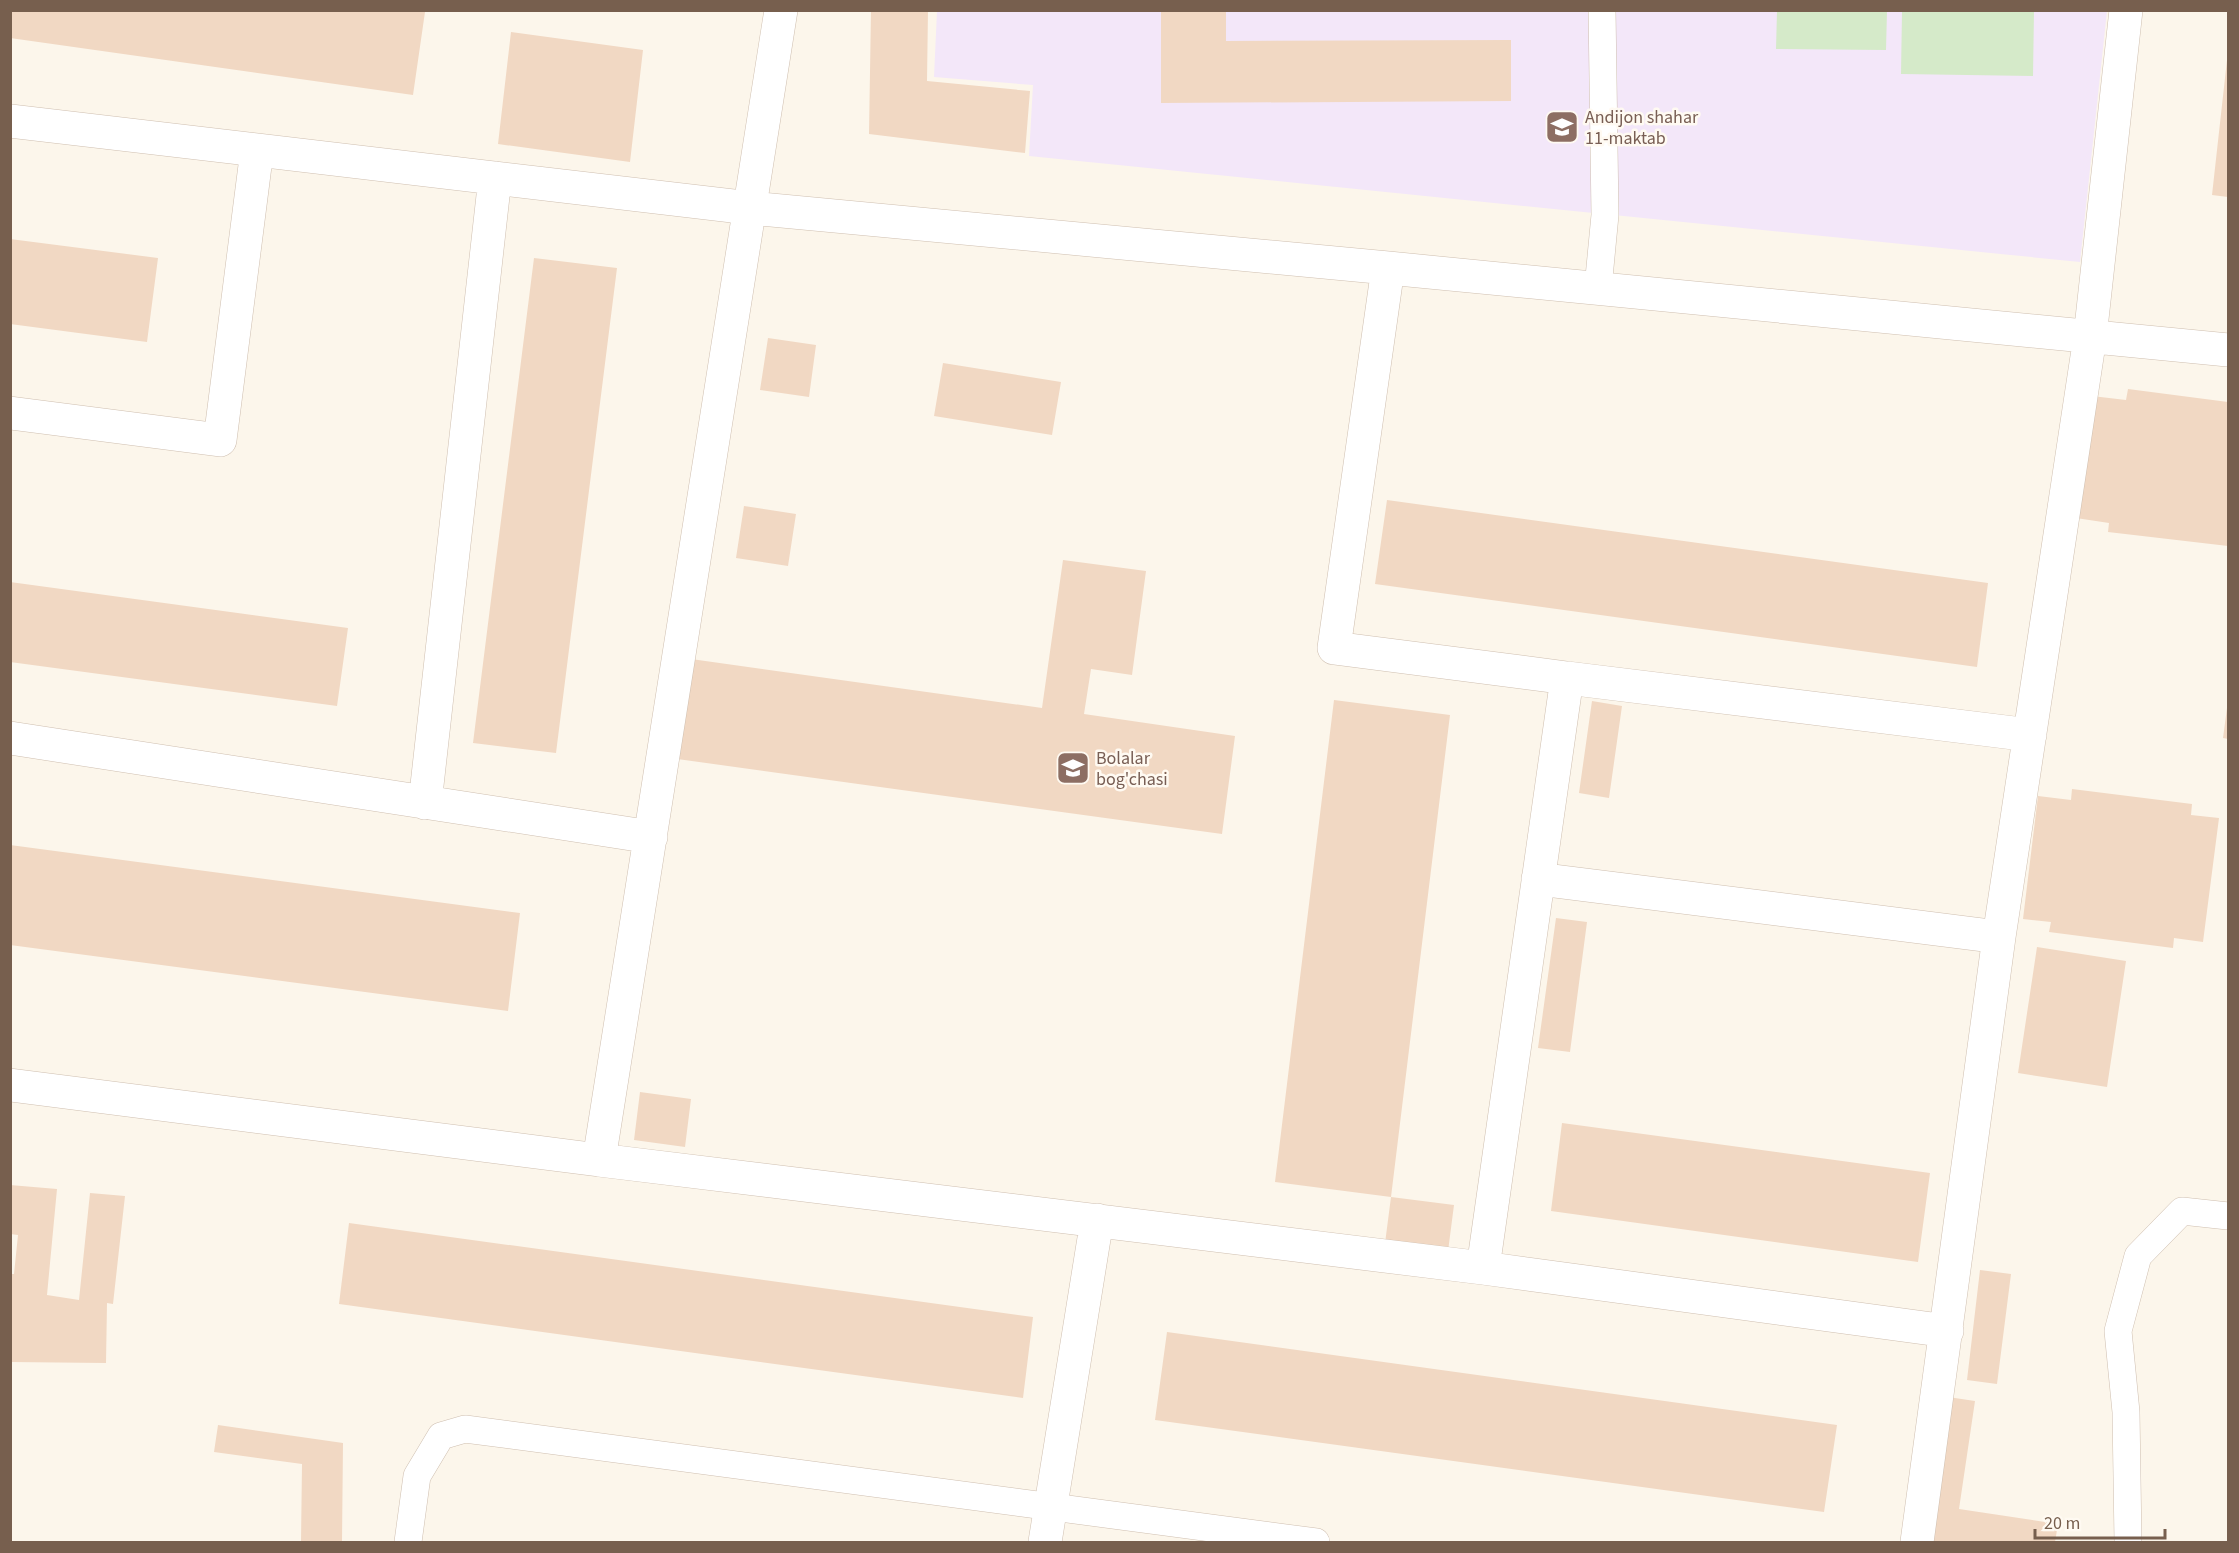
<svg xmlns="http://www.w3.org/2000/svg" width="2239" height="1553" viewBox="0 0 2239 1553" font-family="'Source Sans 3',sans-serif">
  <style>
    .education { fill: #f3e7f9 }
    .green { fill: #d5eac9 }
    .building { fill: #f1d8c3 }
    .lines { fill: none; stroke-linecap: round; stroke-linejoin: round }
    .lane-casing { stroke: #cfbfb0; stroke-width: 28 }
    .street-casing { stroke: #cfbfb0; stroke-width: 34 }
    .lane { stroke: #fff; stroke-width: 27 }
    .street { stroke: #fff; stroke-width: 33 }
    .labels { text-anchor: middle; stroke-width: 5; stroke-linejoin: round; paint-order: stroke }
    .education-label { font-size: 18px; fill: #785e54; stroke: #fffaf2; text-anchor: start }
  </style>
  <rect width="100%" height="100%" fill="#fcf6eb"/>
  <!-- education -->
  <path class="education" d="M937,11h1170l-27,251 -1051,-106 4,-71 -99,-8z"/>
  <!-- green -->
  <path class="green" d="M1777,11h110l-1,39 -110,-1z
    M1902,11h132l-1,65 -132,-2z"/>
  <!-- building -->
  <path class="building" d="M10,10h402l13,2 -12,83 -403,-57z
    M871,10h57l-1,71 103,10 -5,62 -156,-19z
    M1161,10h65v31l285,-1v61l-350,2z
    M511,32l132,18 -13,112 -132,-18z
    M2227,60h1v137l-16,-2z
    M10,239l148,19 -11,84 -137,-18z
    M534,258l83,10 -61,485 -83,-10z
    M768,338l48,7 -7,52 -49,-7z
    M943,363l118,19 -9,53 -118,-19z
    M2128,389l100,13v144l-120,-14 1,-9 -33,-5 16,-122 34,4z
    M1387,500l601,83 -11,84 -602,-83z
    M744,506l52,8 -8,52 -52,-8z
    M1063,560l83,11 -14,104 -41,-6 -7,45 151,22 -13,98 -552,-76 14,-100 358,50z
    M10,582l338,46 -11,78 -327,-44z
    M1334,700l116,15 -59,482 -116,-15z
    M1592,701l30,5 -13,92 -30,-5z
    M2227,708h1v31l-5,-1z
    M2072,789l120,15 -1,11 28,3 -16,124 -29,-4 -1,10 -124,-16 2,-10 -28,-3 15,-123 33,4z
    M10,845l510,68 -12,98 -498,-66z
    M1556,918l31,4 -17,130 -32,-4z
    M2037,947l89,14 -19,126 -89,-14z
    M640,1092l51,7 -6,48 -51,-7z
    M1562,1123l368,50 -12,89 -367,-51z
    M10,1185l47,4 -10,106 32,5 11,-107 35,3 -12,108 -6,-1 -1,60 -96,-1v-88h4l4,-39 -8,-1z
    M1391,1197l63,8 -7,54 -63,-8z
    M349,1223l684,94 -10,81 -684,-94z
    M1980,1270l31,4 -14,110 -30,-4z
    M1167,1332l670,93 -13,87 -669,-92z
    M1948,1397l27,4 -16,108 99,15 -3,18h-129z
    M218,1425l125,18 -1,99h-41l1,-78 -88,-12z"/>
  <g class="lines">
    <defs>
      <path id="lane" d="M1598,288l7,-73 -3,-205
        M408,1542l9,-66 24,-40 24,-7 851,113
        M2128,1542l-2,-130 -8,-81 20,-75 44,-45 46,5"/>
      <path id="street" d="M10,121l740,87 638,60 840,82
        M1388,268l-54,380 233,30
        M10,413l210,27 37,-290
        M10,738l641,99
        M425,803l70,-625
        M1538,879l461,58
        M10,1085l589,75 182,-1150
        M599,1160l884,108 464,63
        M1483,1268l84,-590 463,57
        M1045,1542l52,-322
        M1917,1542l82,-605 91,-600 36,-327"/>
    </defs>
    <!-- lane casing -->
    <use href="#lane" class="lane-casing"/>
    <!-- street casing -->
    <use href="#street" class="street-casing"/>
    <!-- lane -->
    <use href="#lane" class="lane"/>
    <!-- street -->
    <use href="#street" class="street"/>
  </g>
  <!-- icons -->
  <defs>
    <symbol id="school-square" viewBox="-11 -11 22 22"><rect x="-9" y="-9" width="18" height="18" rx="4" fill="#8d6e63" stroke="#fffaf2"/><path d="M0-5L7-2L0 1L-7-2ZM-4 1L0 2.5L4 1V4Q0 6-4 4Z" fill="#fff"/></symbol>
  </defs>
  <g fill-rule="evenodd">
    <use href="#school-square" x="1543" y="108" width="38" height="38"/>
    <use href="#school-square" x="1054" y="749" width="38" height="38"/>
  </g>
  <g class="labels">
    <!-- education labels -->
    <g class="education-label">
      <text x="1585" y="123">Andijon shahar<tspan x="1585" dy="21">11-maktab</tspan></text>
      <text x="1096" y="764">Bolalar<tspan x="1096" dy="21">bog'chasi</tspan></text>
    </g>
  </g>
  <!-- border -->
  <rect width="2239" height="1553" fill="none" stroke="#775f4e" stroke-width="24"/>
  <!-- scale -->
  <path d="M2035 1529v9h130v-9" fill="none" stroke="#775f4e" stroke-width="3"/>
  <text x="2044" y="1529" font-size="18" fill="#775f4e" stroke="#fffaf2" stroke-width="4.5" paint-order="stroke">20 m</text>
</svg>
